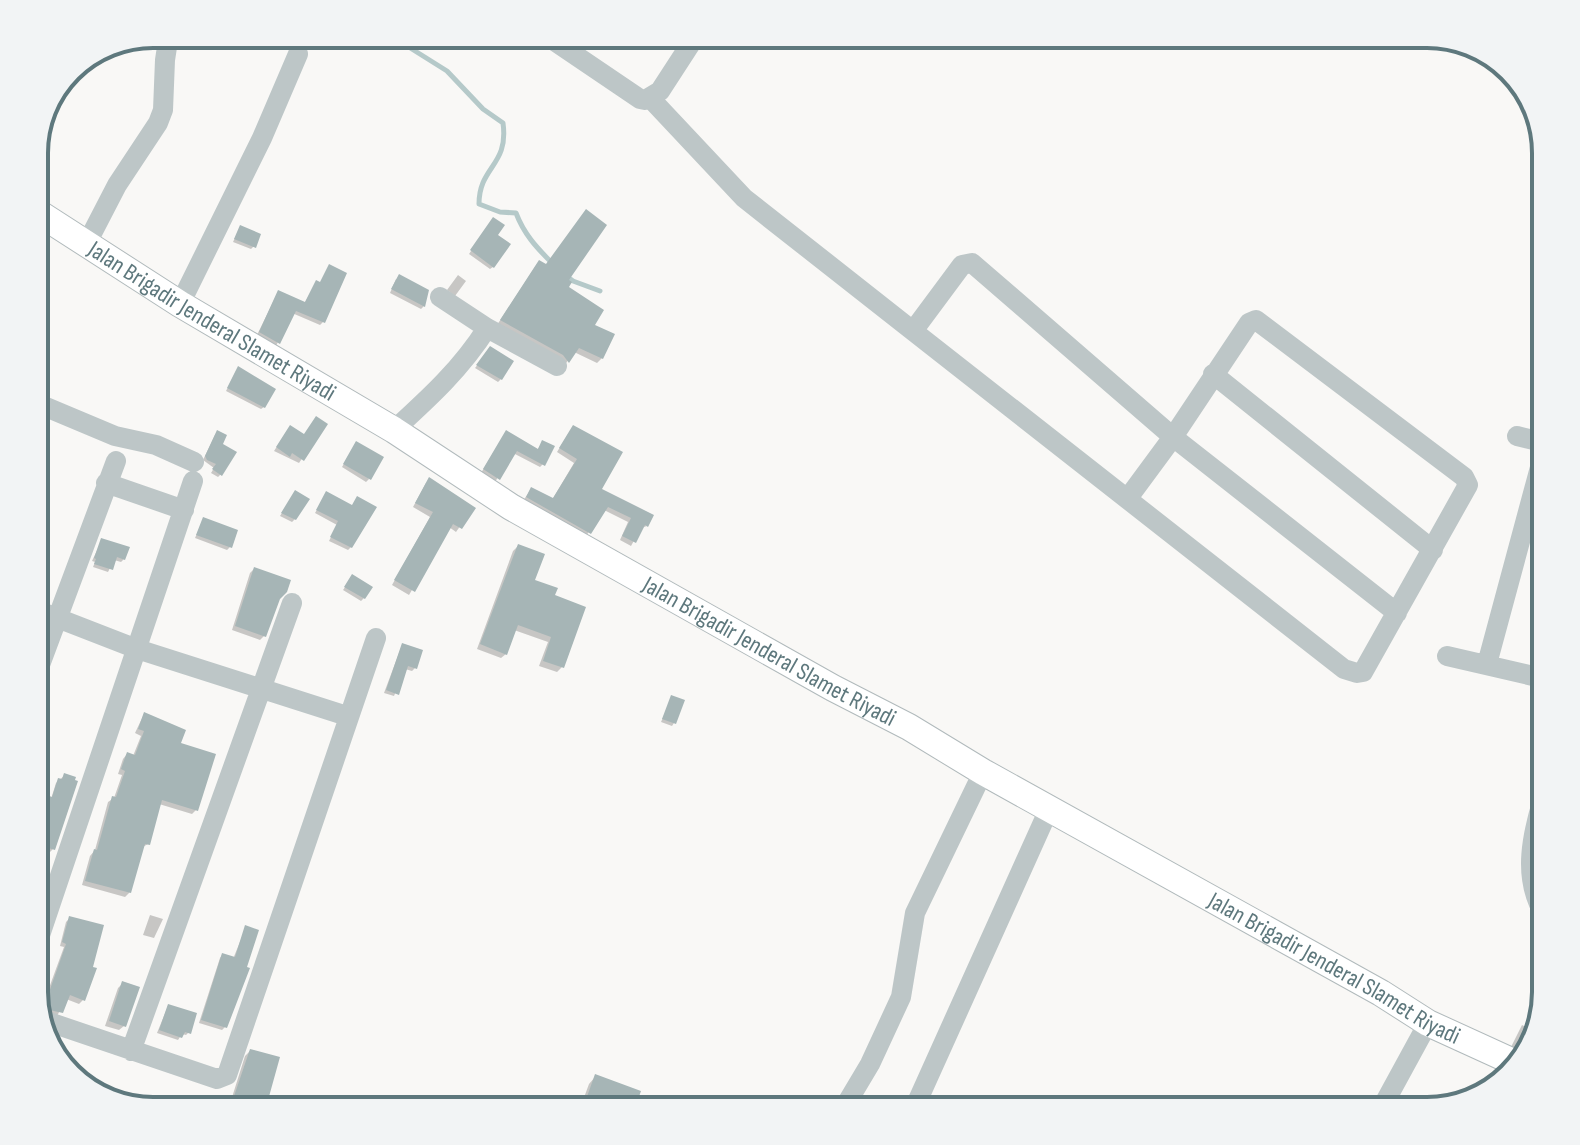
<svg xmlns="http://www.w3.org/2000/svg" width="1580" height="1145" viewBox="0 0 1580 1145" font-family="'Sofia Sans Condensed',sans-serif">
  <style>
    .shadow { fill: #0003 }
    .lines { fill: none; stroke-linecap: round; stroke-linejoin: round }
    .stream { stroke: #b5c9c9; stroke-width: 5 }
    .building { fill: #a6b5b6 }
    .major-casing { stroke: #b1babc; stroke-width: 28 }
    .minor { stroke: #bdc6c7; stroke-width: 20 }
    .major { stroke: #fff; stroke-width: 26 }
    .labels { text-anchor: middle; stroke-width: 8; stroke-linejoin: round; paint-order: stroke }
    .street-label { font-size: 24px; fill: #5e787d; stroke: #fff }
    .rim { fill: none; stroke: #5e787d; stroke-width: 4 }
  </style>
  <rect width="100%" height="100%" fill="#f9f8f6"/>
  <!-- shadow -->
  <path class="shadow" d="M491,222l5,14 -3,31 -3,2 -21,-15z
    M240,227l14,19 -3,3 -18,-7z
    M535,267l31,13v7l26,39 10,32 -5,5 -23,-11 -10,14 -67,-41z
    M458,275l8,6 -11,15 -8,-6z
    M396,279l28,27 -3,3 -31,-16z
    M316,283l7,39 -3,3 -28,-12 -16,33 -19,-11 19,-39 28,8z
    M488,352l13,27 -3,3 -23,-14z
    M236,371l28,36 -3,2 -35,-18z
    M325,425l-26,38 -25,-12 13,-20 16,5z
    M570,431l29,58 48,37 -6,2 -10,18 -11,-6 8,-18 -24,-12 -18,26 -63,-35 8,-12 21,11 22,-37 -17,-11z
    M215,435l6,9v30l-3,3 -7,-4 3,-5 -11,-8z
    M504,435l33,15 6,-8v22l-3,3 -27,-14 -18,29 -14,-9z
    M354,446l15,33 -3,3 -24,-15z
    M426,483l47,25 -17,24 -7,-5 -40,68 -17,-10 38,-68 -17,-10z
    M326,494l25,53 -3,3 -19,-9 8,-16 -22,-12z
    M293,495l2,24 -3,3 -12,-6z
    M203,520l27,27 -3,3 -32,-12z
    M102,540l22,19 -3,3 -7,-2 -6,12 -15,-5 2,-5 -3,-1z
    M518,546l15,35 19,15 10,71 -5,5 -18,-6 9,-24 -34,-12 -8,24 -5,4 -24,-9 36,-98z
    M254,569l24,29 -14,38 -4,4 -28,-10 18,-57z
    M350,580l14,18 -3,3 -18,-11z
    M1536,600l10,2v22l-16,-3 3,-18z
    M402,645l13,23 -3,3 -7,-2 -11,27 -10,-3z
    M672,697l2,26 -2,3 -11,-4z
    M144,714l52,96 -4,4 -33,-10 -11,40 -7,4 -11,44 -5,5 -43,-12 8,-29 5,-6 13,-48 6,-4 8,-23 -4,-1 5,-15 4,-5 6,2 8,-20 -6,-3z
    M65,775l-12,74 -3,3 -16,-5v-55l17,7 5,-16z
    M150,915l13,4 -9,19 -11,-3z
    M70,918l13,82 -4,4 -13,-5 -9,17 -20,-6 -2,-9 4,-4 6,2 19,-52 -4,-1 6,-24z
    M246,927l-21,100 -3,3 -23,-7 21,-65 2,-3 11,4z
    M123,983l1,43 -5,4 -14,-4 13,-38z
    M168,1006l21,26 -3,3 -4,-1 -4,6 -21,-7z
    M1522,1025l8,4 -11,22 -8,-4z
    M250,1051l13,60h-85l7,-13 43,12 17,-54z
    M595,1077l37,34h-53l10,-27z"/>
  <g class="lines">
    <!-- stream -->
    <path class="stream" d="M388,34l59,37 36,38 20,14c6,43 -24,43 -24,81l21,8 16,1c8,21 20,34 36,50
      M565,275l8,6 27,10"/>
  </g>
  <!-- building -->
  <path class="building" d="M586,209l21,16 -38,55 3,2 -3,5 35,23 -9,15 20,9 -12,25 -24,-11 -10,15 -6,-8 -63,-35 39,-60 7,4z
    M493,217l12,8 -7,10 13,9 -17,24 -24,-18z
    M240,225l21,9 -5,14 -22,-9z
    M329,264l18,9 -22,50 -29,-12 -16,33 -21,-12 19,-42 27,12 11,-22 4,2z
    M399,274l30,16 -4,17 -34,-18z
    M490,346l24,15 -12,19 -26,-15z
    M238,366l38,23 -11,19 -38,-20z
    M316,416l12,8 -24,37 -12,-8 -2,4 -14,-10 14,-22 14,9z
    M573,425l50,27 -21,37 52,26 -6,12 -3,-2 -9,18 -14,-7 9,-18 -23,-11 -17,27 -65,-37 5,-10 22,11 24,-39 -18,-11z
    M217,430l10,5 -4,9 14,8 -15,24 -10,-7 4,-5 -9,-4 -2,-4z
    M506,430l32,19 4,-9 13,6 -10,20 -28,-15 -17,29 -17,-11z
    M356,441l28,16 -13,23 -28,-16z
    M429,477l47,31 -14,21 -9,-5 -38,68 -21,-12 39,-68 -18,-9z
    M295,490l15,9 -14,21 -15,-7z
    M326,491l26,14 5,-9 20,11 -25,41 -22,-11 8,-16 -22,-11z
    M203,517l35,13 -6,18 -36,-13z
    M101,538l29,9 -5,13 -8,-3 -4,13 -19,-6 2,-5 -2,-1z
    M518,544l27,10 -10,26 23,8 -3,7 31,12 -22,61 -21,-7 8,-24 -33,-12 -11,30 -27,-11z
    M254,567l37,13 -4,12 -7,7 -14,38 -31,-11z
    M352,574l21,13 -8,12 -21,-12z
    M402,643l21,7 -6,19 -9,-3 -9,29 -13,-5z
    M671,695l14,5 -9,24 -14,-5z
    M144,712l42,18 -5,13 35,11 -18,57 -36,-11 -12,45 -5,-1 -14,49 -46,-12 9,-32 3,1 15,-54 4,1 9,-26 -4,-2 6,-17 8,3 9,-24 -6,-2z
    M64,773l12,4 -1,3 3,1 -23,69 -20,-6 8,-25 -9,-5v-24l18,7 6,-19 4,1z
    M69,916l35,9 -11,42 4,1 -12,33 -15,-6 -7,18 -27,-6 -1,-5 3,-8 9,4 19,-54 -4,-2z
    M245,925l14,5 -12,37 3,1 -23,60 -26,-8 21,-67 13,4z
    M122,981l18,6 -14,40 -17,-6z
    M168,1004l29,9 -6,21 -6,-2 -3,6 -23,-8z
    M250,1049l30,8 -15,54h-36z
    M595,1074l46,17 -7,20h-52z
    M184,1096l43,11 -1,4h-46z"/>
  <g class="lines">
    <defs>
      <g id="major">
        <path id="s1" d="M34,210l146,94 214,126 117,77 322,181 76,39 74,45 398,221 47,30 92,42"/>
      </g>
    </defs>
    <!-- major casing -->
    <use href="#major" class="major-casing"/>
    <!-- minor -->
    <path class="minor" d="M544,34l96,65 5,1 15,-9 37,-57
      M651,99l93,99 169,133
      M87,243l30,-58 41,-62 5,-13 2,-50 4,-26
      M440,297l47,31 70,38
      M180,304l82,-166 36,-84
      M1213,374l220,176
      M34,402l81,34 41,9 38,17
      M394,430c35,-32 67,-61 93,-102
      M1517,436l29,7
      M106,483l78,27
      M1128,498l45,-61 76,-114 7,-3 208,157 4,8 -105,187 -6,1 -13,-4 -431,-338 49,-66 10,-2 201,174 224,176
      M34,609l103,40 210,67
      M1447,656l99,23
      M1487,664l59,-219
      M34,681l82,-220
      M1546,789c-13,43 -26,88 0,128
      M34,953l159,-472
      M40,1019l177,60 10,-4 149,-437
      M131,1051l161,-448
      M842,1111l28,-47 31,-67 14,-84 68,-141
      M913,1111l136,-302
      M1380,1111l48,-88"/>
    <!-- major -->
    <use href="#major" class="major"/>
  </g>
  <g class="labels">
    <!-- street labels -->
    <g class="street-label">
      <text dy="8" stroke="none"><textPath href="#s1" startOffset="210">Jalan Brigadir Jenderal Slamet Riyadi</textPath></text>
      <text dy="8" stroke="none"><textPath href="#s1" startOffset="858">Jalan Brigadir Jenderal Slamet Riyadi</textPath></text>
      <text dy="8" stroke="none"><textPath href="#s1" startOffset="1506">Jalan Brigadir Jenderal Slamet Riyadi</textPath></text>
    </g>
  </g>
  <!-- crop -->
  <path d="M0 0H1580V1145H0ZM153 48H1427A105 105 0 0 1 1532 153V992A105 105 0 0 1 1427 1097H153A105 105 0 0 1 48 992V153A105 105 0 0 1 153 48Z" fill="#f2f4f5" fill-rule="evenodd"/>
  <path class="rim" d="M153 48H1427A105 105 0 0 1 1532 153V992A105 105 0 0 1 1427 1097H153A105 105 0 0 1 48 992V153A105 105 0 0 1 153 48Z"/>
</svg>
